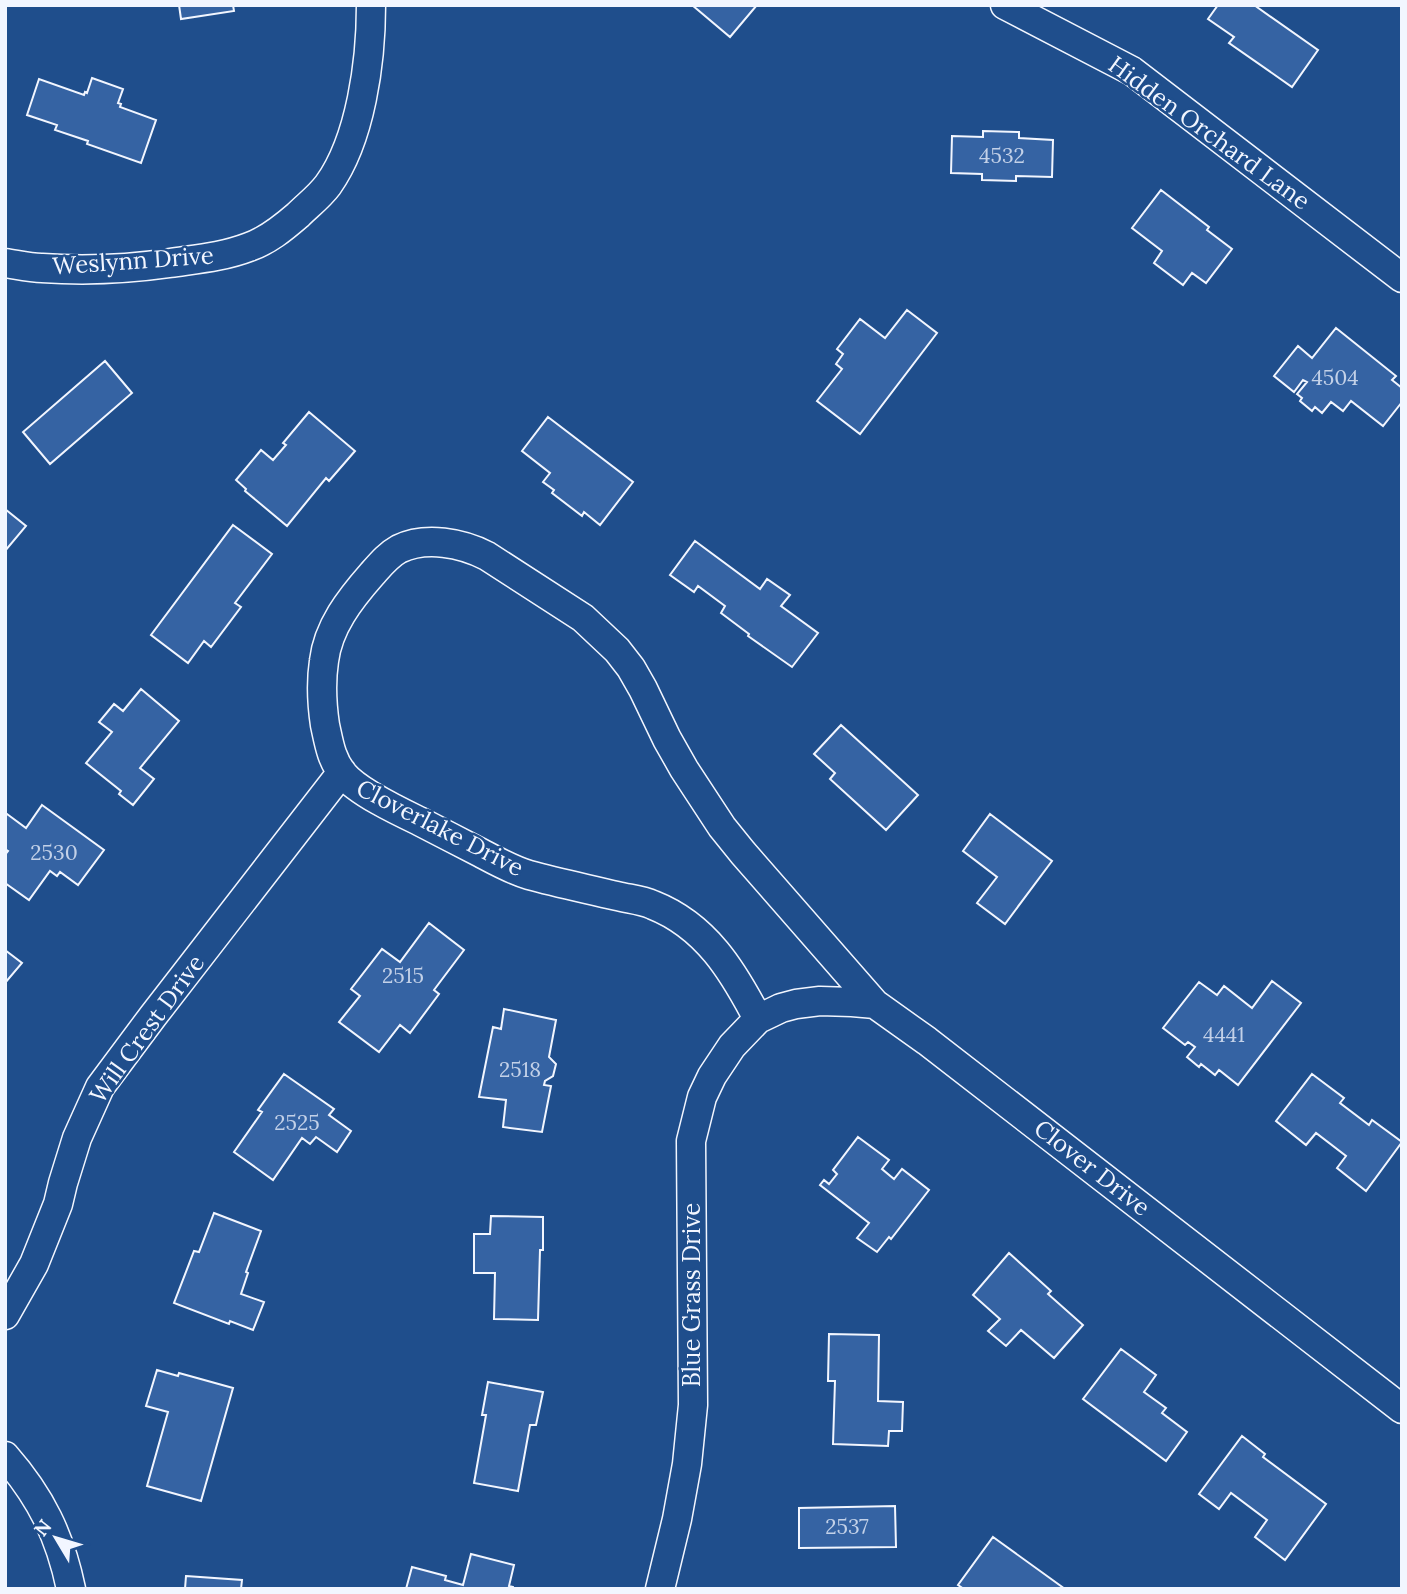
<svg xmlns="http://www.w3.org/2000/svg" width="1407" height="1594" viewBox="0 0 1407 1594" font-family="Lora,serif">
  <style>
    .building { fill: #3563a3; stroke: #f2f6ff; stroke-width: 2 }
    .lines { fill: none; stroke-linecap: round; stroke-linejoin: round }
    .street-casing { stroke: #f2f6ff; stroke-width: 31 }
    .street { stroke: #1f4e8c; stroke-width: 28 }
    .labels { text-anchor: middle; stroke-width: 5; stroke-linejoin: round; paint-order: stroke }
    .number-label { font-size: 21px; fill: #c3d1e8 }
    .street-label { font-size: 24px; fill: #f2f6ff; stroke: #1f4e8c }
  </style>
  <rect width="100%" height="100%" fill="#1f4e8c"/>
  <!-- building -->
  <path class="building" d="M179,5h54l1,6 -53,8z
    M692,5h65l-27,32z
    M1218,5h36l64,45 -26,37 -63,-44 5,-6 -26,-18z
    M92,78l31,11 -5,14 3,1 -1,3 36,13 -15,43 -54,-19 1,-3 -33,-11 2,-5 -30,-10 12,-36 45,16 1,-3 2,1z
    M983,131l36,1v6l34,2 -1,37 -36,-1v5l-34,-1v-6l-31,-1 1,-37 31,1z
    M1161,190l48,37 -2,3 25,19 -26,34 -14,-10 -9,12 -29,-22 8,-12 -30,-23z
    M907,310l30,23 -77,101 -43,-33 25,-32 -6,-5 7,-10 -6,-5 23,-30 25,19z
    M1336,328l60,48 -4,4 10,8v14l-19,24 -32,-25 -8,10 -12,-9 -9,11 -7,-6 -3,4 -12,-10 2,-3 -5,-4 10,-12 -4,-2 -9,12 -20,-16 24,-30 14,12z
    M105,361l27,32 -82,71 -27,-32z
    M309,412l46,39 -26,30 -3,-3 -39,48 -42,-35 1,-2 -10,-9 25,-30 12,10 13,-15 -3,-2z
    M548,417l85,65 -33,43 -16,-13 -2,4 -30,-23 2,-3 -11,-8 7,-9 -28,-22z
    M5,509l21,17 -21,25z
    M233,525l39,29 -37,49 6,4 -30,40 -7,-6 -16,22 -37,-28z
    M695,541l65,48 7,-10 23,16 -9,11 37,27 -26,34 -44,-31 1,-2 -28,-21 4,-7 -27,-20 -4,6 -24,-17z
    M141,689l38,32 -39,47 14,11 -21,26 -14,-11 2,-3 -35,-28 26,-31 -13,-10 15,-18 9,7z
    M841,725l77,70 -32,35 -56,-51 5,-6 -21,-19z
    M42,805l62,45 -26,35 -18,-13 -3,4 -7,-5 -21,29 -24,-17v-28l3,-4 -3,-2v-33l2,-2 19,14z
    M990,814l62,47 -47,63 -28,-21 20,-26 -34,-26z
    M429,923l35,27 -30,40 5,4 -29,39 -10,-8 -21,27 -40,-30 21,-26 -9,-7 31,-40 18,13z
    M5,950l17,13 -17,20z
    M1272,981l29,22 -63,82 -19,-15 -4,5 -14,-11 -2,3 -12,-10 8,-10 -7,-5 -3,3 -22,-17 36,-46 18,13 7,-9 28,22z
    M504,1009l52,11 -7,37 7,7 -3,12 -8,5 -1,4 7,1 -9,46 -39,-5 3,-27 -27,-3 14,-70 8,2z
    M284,1074l50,35 -5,6 22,16 -14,21 -21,-15 -6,7 -8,-6 -29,42 -39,-28 28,-40 -4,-2z
    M1312,1074l32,24 -4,5 29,22 3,-5 30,22 -36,49 -29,-23 9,-12 -30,-23 -10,12 -30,-24z
    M858,1137l31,23 -7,9 12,10 8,-10 27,21 -38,49 -2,-2 -12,15 -20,-14 12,-15 -49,-38 4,-5 5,4 8,-10 -4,-4z
    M214,1213l47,18 -15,41 2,1 -7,21 23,8 -11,28 -23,-9 -1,3 -55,-21 20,-52 5,1z
    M491,1216l52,1v33h-3l-2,70 -44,-1 1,-46h-21v-39h16z
    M1009,1253l42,38 -3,3 35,31 -29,33 -33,-28 -15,16 -18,-15 12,-12 -27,-24z
    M829,1334l50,1 -1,66 25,1 -1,29h-13l-1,15 -55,-2 2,-63h-7z
    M1121,1349l35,26 -12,17 22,16 -4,5 25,19 -21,29 -83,-62z
    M157,1370l21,6 1,-3 54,15 -32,113 -54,-15 21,-74 -22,-6z
    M488,1382l55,10 -7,33h-6l-12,66 -44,-8 12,-68h-4z
    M1242,1436l23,18 -2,3 63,47 -41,56 -30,-23 12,-17 -36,-27 -12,16 -20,-15z
    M895,1506l1,41 -97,1v-40z
    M993,1537l72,52h-101l-6,-4z
    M471,1554l43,11 -5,21 4,1v2h-107l6,-22 34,9 -1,4 18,5z
    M186,1576l56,4 -1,9h-56z"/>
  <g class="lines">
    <defs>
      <path id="street" d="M1005,5l127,66 270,207
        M5,263c13,2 25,5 37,5 43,3 86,1 128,-5 27,-4 53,-6 79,-16 18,-6 34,-19 49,-32 10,-10 21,-18 30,-30 33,-46 43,-124 43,-180
        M758,1019c-25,-48 -52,-93 -105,-114 -11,-5 -24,-6 -36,-9 -29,-7 -59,-13 -88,-21 -17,-5 -33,-14 -48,-22 -21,-11 -41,-21 -62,-32 -21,-10 -61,-29 -76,-47 -12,-15 -14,-31 -18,-49 -3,-20 -4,-44 -1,-64 4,-34 26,-62 48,-87 8,-9 16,-19 27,-25 27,-13 63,-6 88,7l96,62 34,32 14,18 12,21 24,50 17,30 38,58 21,26 132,151
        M5,1315l29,-51 24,-60 5,-21 14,-45 23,-51 53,-71 189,-244
        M5,1456c36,41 55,80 66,133
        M660,1589l17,-70 10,-55 6,-59 -2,-264 11,-44 10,-21 20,-30 26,-27 23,-11 15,-4 24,-3 32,1 23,2 52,37 475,368"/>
    </defs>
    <!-- street casing -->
    <use href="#street" class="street-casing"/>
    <!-- street -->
    <use href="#street" class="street"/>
  </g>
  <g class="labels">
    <!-- number labels -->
    <g class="number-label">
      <text x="1002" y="163">4532</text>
      <text x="1335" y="385">4504</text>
      <text x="54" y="860">2530</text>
      <text x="403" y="983">2515</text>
      <text x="1224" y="1042">4441</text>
      <text x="520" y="1077">2518</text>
      <text x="297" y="1130">2525</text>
      <text x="847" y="1534">2537</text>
    </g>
    <!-- street labels -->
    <g class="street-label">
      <text transform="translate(1209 133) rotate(36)" y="8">Hidden Orchard Lane</text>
      <text transform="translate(133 261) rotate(-4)" y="8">Weslynn Drive</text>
      <text transform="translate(440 828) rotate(27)" y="8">Cloverlake Drive</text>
      <text transform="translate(147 1029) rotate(-54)" y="8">Will Crest Drive</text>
      <text transform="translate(1092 1168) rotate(38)" y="8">Clover Drive</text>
      <text transform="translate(692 1295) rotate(-90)" y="8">Blue Grass Drive</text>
    </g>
  </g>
  <!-- border -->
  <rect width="1407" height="1594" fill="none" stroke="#f2f6ff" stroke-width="14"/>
  <!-- north arrow -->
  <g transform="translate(56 1538) rotate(308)" stroke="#1f4e8c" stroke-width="5" paint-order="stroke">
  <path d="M0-5L12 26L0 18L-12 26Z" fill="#f2f6ff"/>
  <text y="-10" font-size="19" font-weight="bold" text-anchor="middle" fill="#f2f6ff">N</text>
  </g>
</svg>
